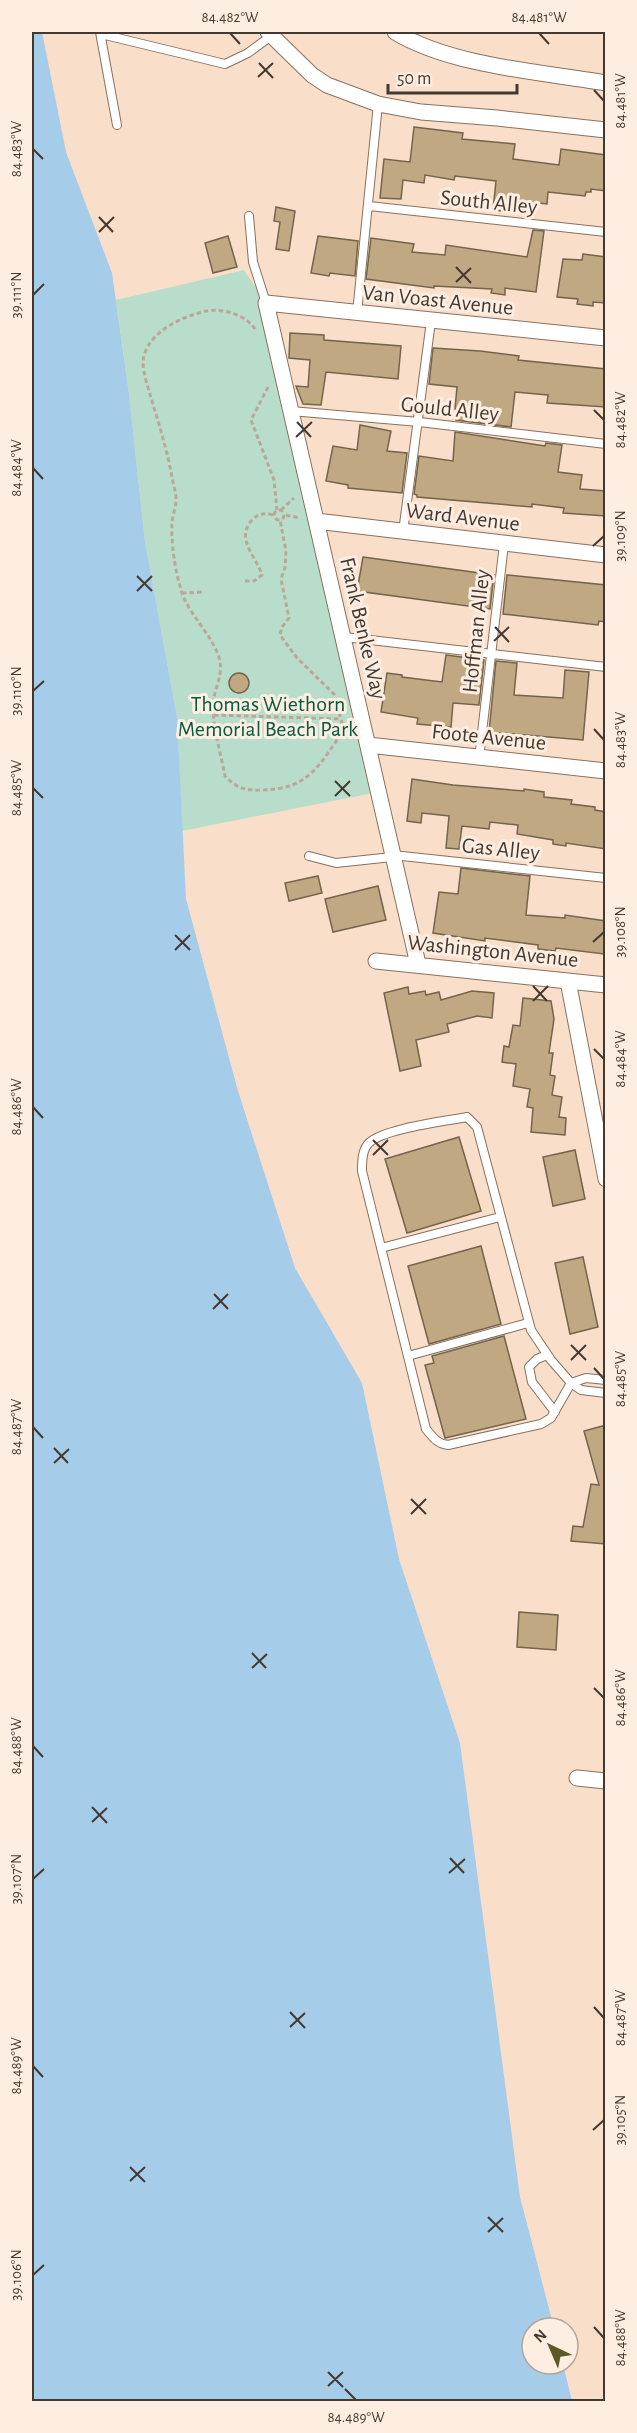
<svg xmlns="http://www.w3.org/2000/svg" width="637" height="2433" viewBox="0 0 637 2433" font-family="'Alegreya Sans',sans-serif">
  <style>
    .green { fill: #b8decb }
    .water { fill: #a5cce9 }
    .building { fill: #c0a883; stroke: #73644c; stroke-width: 1.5 }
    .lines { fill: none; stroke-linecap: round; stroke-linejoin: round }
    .service-casing { stroke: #88715f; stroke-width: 10 }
    .minor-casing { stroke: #88715f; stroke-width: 17 }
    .path { stroke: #bca797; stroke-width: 3; stroke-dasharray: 4.5 3; stroke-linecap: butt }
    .service { stroke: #fff; stroke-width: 8 }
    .minor { stroke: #fff; stroke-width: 15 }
    .ticks { fill: none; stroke: #433931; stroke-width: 2 }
    .labels { text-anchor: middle; stroke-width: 6; stroke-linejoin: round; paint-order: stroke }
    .street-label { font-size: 22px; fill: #433931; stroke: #feede1 }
    .park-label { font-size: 22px; fill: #045c40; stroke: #feede1 }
    .neatline { fill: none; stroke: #433931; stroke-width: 2 }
    .ticks-label { font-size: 15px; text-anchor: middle; fill: #433931 }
  </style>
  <rect width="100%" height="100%" fill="#f9deca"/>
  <!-- green -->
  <path class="green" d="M244,270l22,33 112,489 -196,39 -5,-114 -32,-175 -16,-148 -13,-94z"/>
  <!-- water -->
  <path class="water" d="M32,32h10l24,120 46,121 17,121 16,148 32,175 9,182 52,192 57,177 67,115 37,176 61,184 60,454 34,131h-22v36h31l9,37h-540z"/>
  <!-- building -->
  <path class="building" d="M414,127l49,6 -1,6 53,5 -2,15 46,6 2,-16 45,6v36l-15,-2v3h-5l-1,4 -37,-4 -1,12 -33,-4 -1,12 -20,-2 3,-29 -41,-5 -1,4 -29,-5 -1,8 -21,-3 -2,19 -21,-1 4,-39 26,3z
    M276,207l19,4 -6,40 -13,-2 4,-27 -6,-1z
    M533,230l11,1 -8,61 -31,-4v7l-14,-2 1,-4 -58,-3v2l-68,-9 5,-41 43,6 -2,8 33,3 1,-10 81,12z
    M228,236l9,31 -24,6 -8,-30z
    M318,236l40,5 -3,35 -25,-3 -1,3 -18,-3z
    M583,254l23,3v46l-13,-1v4l-16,-2 1,-5 -21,-2 6,-38 19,1z
    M290,333l34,2v5l77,6 -3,33 -72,-7 -5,33 -18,-1 -7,-18 12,1 2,-27 -21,-2z
    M433,348l47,3 39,5 -1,4 88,9v38l-59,-4 1,-8 -33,-3 -4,35 -55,-7 1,-11h-2l2,-22 -28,-3z
    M360,425l31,6 -4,20 20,2 -5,40 -54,-5v-3l-22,-4 7,-35 24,4z
    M455,432l90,14 1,-3 16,2 -4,27 24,3 -2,14 26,2v25l-43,-3 1,-5 -32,-4v3l-115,-10v-2l-3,-1 5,-38 34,5z
    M363,557l131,18 -4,34 -133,-18z
    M507,575l99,10v37l-7,-1 -1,4 -95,-11z
    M446,655l38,5 -5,45 -26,-2 -2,24 -34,-3 1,-6 -37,-6 6,-39 15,2v2l40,5z
    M496,661l21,2 -3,32 49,3 2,-28 24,2 -6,68 -94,-8z
    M229 683a10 10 0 1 1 20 0a10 10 0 1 1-20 0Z
    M412,779l41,6 71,6v-2l20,3v5l28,3 -1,4 24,3v3l11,2v37l-40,-6v3l-13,-2v-4l-36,-6 1,-9 -28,-3 -1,7 -27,-3 -3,23 -13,-1 3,-32 -27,-3 -1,10 -14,-2z
    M461,868l69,8 -4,39 39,3v-3l41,6 -2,33 -48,-6 -1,3 -17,-2v-4l-53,-7v3l-52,-8 6,-41 19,2z
    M318,876l4,17 -33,8 -4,-18z
    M378,886l8,34 -53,12 -8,-33z
    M408,987l1,7 16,-3 1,4 13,-3 2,8 31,-9 22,2 -2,25 -15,-2 -30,8 2,8 -33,8 5,26 -21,5 -16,-78z
    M523,998l28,3 3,18 -5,34h4l-3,22 5,1 -3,19 10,2 -3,20 7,1 -1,17 -34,-3 2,-24 -6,-1 3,-18 -17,-3 3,-22 -14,-2 2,-16 5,1 4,-22 7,1z
    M459,1137l22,74 -74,22 -22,-74z
    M575,1150l10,49 -32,7 -10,-49z
    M481,1246l20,78 -72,20 -21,-78z
    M583,1257l15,70 -28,7 -15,-71z
    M504,1336l22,83 -81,19 -20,-73 9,-2 -2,-7z
    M606,1425v119l-35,-3 2,-15 10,1 8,-43 8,1 -15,-54z
    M519,1612l39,3 -2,35 -39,-3z"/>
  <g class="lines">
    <defs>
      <path id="service" d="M100,32l17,93
        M101,34l124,30 23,-11 23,-17
        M369,206l237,26
        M249,216l4,46 13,41
        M357,313l21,-209
        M291,411l128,11 187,22
        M403,532l28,-211
        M344,637l262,30
        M479,758l25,-214
        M393,855l213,23
        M309,856l27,7 56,-6
        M381,1248l119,-31
        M547,1355l-10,4 -8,8 3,15 23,30
        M408,1356l120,-33
        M606,1380l-20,-2 -15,5 -20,35 -10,6 -93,21c-11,-1 -15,-8 -22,-16l-64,-258c0,-9 0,-20 6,-27 12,-15 78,-23 99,-27l10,10 54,203 20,30 20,23 10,7 25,3"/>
      <path id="minor" d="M268,32l44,43 15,10 51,19 43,8 76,6 109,12
        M395,32c56,34 146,40 211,51
        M316,521l290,34
        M368,745l238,26
        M376,961l230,24
        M418,964l-152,-661 340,35
        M568,981l38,198
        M577,1778l29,3"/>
    </defs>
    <!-- service casing -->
    <use href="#service" class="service-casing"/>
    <!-- minor casing -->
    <use href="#minor" class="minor-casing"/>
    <!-- path -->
    <path class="path" d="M255,329c-9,-14 -32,-21 -48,-18 -25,5 -62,22 -64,51 0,11 5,25 8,36 8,26 16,52 21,79 1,7 4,15 4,22 0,8 -3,15 -4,23 -1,23 3,49 10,71 8,22 26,38 35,59 10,23 -5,36 -4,57 1,22 8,46 12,67 11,12 21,15 37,14 48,-1 57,-25 82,-60l-10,-36 -37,-36 -17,-23 2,-8 7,-9 -8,-39 4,-11 1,-17 -6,-31
      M268,387l-17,33 23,60 3,30
      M274 515a5 5 0 1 1 10 0a5 5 0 1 1-10 0Z
      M281,510l13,-12
      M286,515l14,3
      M245,581h9l8,-6c-6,-19 -27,-36 -10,-55 7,-7 12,-7 22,-5
      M182,593l22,-1
      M214,715l127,4"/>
    <!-- service -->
    <use href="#service" class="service"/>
    <!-- minor -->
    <use href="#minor" class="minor"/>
  </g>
  <!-- ticks -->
  <path class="ticks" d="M230,33l10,11M539,33l10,11M259,63l14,15M258,77l15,-14M594,90l10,11M33,149l10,10M99,217l14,15M99,232l15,-15M456,267l15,16M456,282l15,-14M33,295l11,-11M594,410l10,10M297,422l14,15M296,437l16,-15M33,468l10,11M593,546l11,-10M137,576l15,15M137,591l15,-15M495,627l14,15M494,641l15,-14M33,691l11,-10M594,729l10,11M335,781l15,15M33,788l10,10M335,796l15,-15M175,935l15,15M593,942l11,-10M175,950l15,-15M533,986l14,15M533,1001l15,-15M594,1049l10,10M33,1107l10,11M373,1140l15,15M373,1155l15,-15M214,1294l14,15M213,1309l15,-15M571,1345l15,15M571,1360l15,-15M594,1368l10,11M33,1427l10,11M54,1448l14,15M54,1463l15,-14M411,1499l15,15M411,1514l15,-15M252,1653l14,15M252,1668l15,-14M594,1688l10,10M33,1746l10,11M92,1807l15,16M92,1822l15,-14M450,1858l14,15M449,1873l16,-14M33,1879l11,-10M594,2007l10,11M290,2012l15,16M290,2027l15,-14M33,2066l10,11M593,2130l11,-10M130,2167l15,15M130,2181l15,-14M488,2217l15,15M488,2232l15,-14M33,2275l11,-10M594,2327l10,11M328,2372l15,15M328,2386l15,-14M345,2389l11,11"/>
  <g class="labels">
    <!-- street labels -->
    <g class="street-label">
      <text transform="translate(489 201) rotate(6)" y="8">South Alley</text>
      <text transform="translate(438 299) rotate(6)" y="8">Van Voast Avenue</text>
      <text transform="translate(450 408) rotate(6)" y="8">Gould Alley</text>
      <text transform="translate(463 516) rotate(7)" y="8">Ward Avenue</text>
      <text transform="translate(364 628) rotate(77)" y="8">Frank Benke Way</text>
      <text transform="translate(475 631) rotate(-84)" y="8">Hoffman Alley</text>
      <text transform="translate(489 736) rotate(6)" y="8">Foote Avenue</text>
      <text transform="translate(501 848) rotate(6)" y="8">Gas Alley</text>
      <text transform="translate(493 950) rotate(6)" y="8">Washington Avenue</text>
    </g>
    <!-- park labels -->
    <g class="park-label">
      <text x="268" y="711">Thomas Wiethorn<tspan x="268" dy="25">Memorial Beach Park</tspan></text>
    </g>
  </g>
  <!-- border -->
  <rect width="637" height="2433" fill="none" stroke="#feede1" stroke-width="66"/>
  <!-- north arrow -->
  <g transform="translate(550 2346) rotate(316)"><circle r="28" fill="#feede1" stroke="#b3a59b" stroke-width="1.5"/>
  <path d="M0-4.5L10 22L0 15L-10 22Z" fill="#5b5926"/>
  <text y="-9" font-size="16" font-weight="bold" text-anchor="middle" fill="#433931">N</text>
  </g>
  <!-- scale -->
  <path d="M388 84v9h129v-9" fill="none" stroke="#433931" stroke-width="3"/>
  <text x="397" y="84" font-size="18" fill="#433931" stroke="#feede1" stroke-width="4.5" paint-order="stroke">50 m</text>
  <rect x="33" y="33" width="571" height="2367" class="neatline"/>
  <g class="ticks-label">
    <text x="230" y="22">84.482°W</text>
    <text x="539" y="22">84.481°W</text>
    <text transform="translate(620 101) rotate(-90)" y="5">84.481°W</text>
    <text transform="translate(16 149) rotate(-90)" y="5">84.483°W</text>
    <text transform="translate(16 295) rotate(-90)" y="5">39.111°N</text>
    <text transform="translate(620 420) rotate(-90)" y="5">84.482°W</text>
    <text transform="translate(16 468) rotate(-90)" y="5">84.484°W</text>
    <text transform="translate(620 536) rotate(-90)" y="5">39.109°N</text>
    <text transform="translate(16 691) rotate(-90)" y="5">39.110°N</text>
    <text transform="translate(620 740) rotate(-90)" y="5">84.483°W</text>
    <text transform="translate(16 788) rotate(-90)" y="5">84.485°W</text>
    <text transform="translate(620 932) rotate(-90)" y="5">39.108°N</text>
    <text transform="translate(620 1059) rotate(-90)" y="5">84.484°W</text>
    <text transform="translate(16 1107) rotate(-90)" y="5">84.486°W</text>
    <text transform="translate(620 1379) rotate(-90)" y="5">84.485°W</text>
    <text transform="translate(16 1427) rotate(-90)" y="5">84.487°W</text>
    <text transform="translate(620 1698) rotate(-90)" y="5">84.486°W</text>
    <text transform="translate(16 1746) rotate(-90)" y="5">84.488°W</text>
    <text transform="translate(16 1879) rotate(-90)" y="5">39.107°N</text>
    <text transform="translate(620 2018) rotate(-90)" y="5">84.487°W</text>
    <text transform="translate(16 2066) rotate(-90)" y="5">84.489°W</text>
    <text transform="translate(620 2120) rotate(-90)" y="5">39.105°N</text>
    <text transform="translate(16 2275) rotate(-90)" y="5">39.106°N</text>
    <text transform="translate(620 2338) rotate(-90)" y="5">84.488°W</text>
    <text x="356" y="2422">84.489°W</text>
  </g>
</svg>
